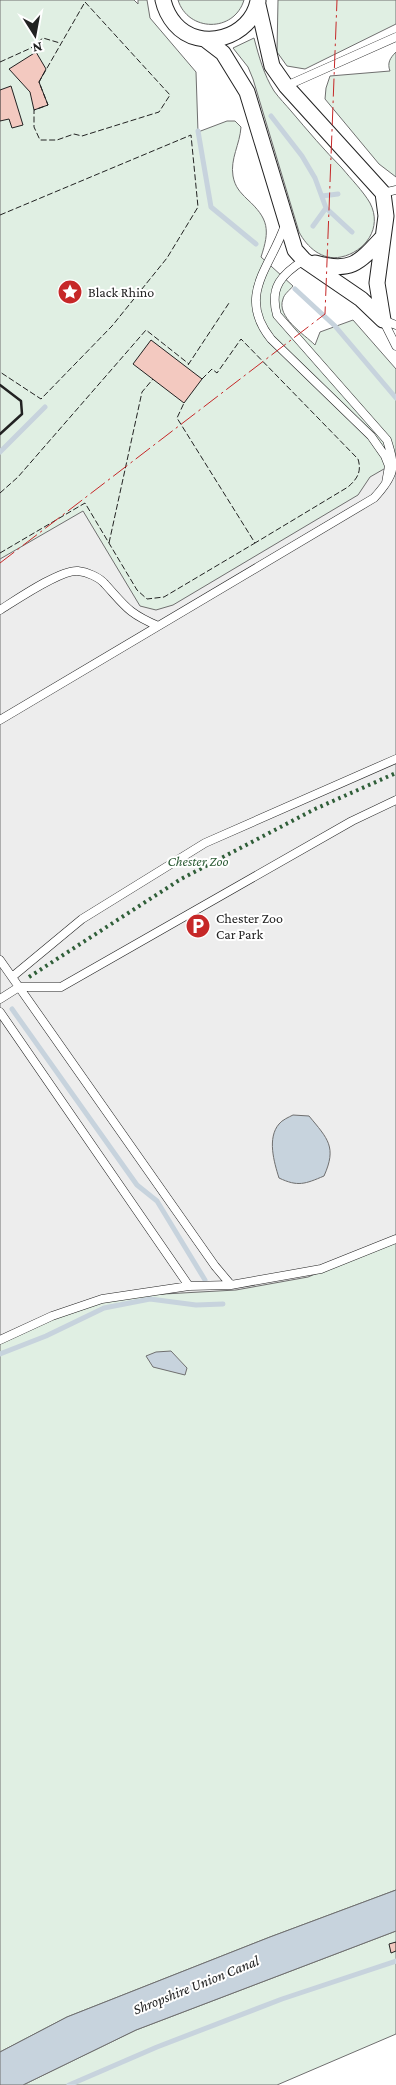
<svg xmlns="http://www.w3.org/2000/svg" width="396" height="2085" viewBox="0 0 396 2085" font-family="'Crimson Pro',serif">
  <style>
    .green { fill: #e0efe3; stroke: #6f6f6f }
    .parking { fill: #ededed; stroke: #6f6f6f }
    .water { fill: #c7d3dd; stroke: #6f6f6f }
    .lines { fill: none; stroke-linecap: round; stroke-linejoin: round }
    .stream { stroke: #c7d3dd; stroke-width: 5 }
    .building { fill: #f3c9c0; stroke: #222 }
    .service-casing { stroke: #222; stroke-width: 9 }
    .minor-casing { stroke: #222; stroke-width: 17 }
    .service { stroke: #fff; stroke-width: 8 }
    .minor { stroke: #fff; stroke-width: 15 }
    .hedge { stroke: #2f5e38; stroke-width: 4; stroke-dasharray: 2.5 4; stroke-linecap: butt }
    .fence { stroke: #222; stroke-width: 1; stroke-dasharray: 6 2.5; stroke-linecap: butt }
    .wall { stroke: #222; stroke-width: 2.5 }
    .power { stroke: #c62828; stroke-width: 1; stroke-dasharray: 18 4 2.5 4; stroke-linecap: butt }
    .labels { text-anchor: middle; stroke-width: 4; stroke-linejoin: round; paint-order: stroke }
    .poi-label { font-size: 14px; fill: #222; stroke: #fff; text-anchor: start }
    .park-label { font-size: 14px; font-style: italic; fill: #2f5e38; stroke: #fff }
    .water-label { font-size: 15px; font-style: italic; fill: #222; stroke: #fff }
  </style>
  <rect width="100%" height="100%" fill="#fff"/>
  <!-- green -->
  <path class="green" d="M0,0h134l4,4v-4h9l3,18 46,54 2,60 29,-11h8l6,6c-1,17 -11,32 -8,49 2,11 7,16 14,23 22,20 23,31 14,58l32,29c-3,4 -9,8 -10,13 -7,18 21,35 32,46l5,-13 33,-12 43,49v1521l-126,47 -203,80 -67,35z
    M178,0h66c-10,33 -56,32 -66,0z
    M278,0h118v24l-91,45 -18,-3 -10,-14z
    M254,38c5,19 10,37 20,53 5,7 12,14 17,20 17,20 33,39 51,57 9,11 21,23 28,35 13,25 -5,49 -29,54 -19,4 -34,-10 -42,-25l-46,-153 -5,-12 -15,-19z
    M396,52v125l-17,-13 -54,-65 1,-11 4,-12 60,-5c-3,-8 0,-13 6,-19z
    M396,1931v103l-119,51h-254l113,-55z"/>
  <!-- parking -->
  <path class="parking" d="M396,462v779l-88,36 -72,13 -108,6 -32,8 -69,23 -27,14v-782l83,-48 57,95 16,4 17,-5 185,-110 12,-18z"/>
  <!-- water -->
  <path class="water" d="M293,1115l16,1c19,23 28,31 15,60 -19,8 -26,11 -45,2 -5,-16 -12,-40 0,-54 3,-4 10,-7 14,-9z
    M171,1351l16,17 -2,7 -32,-8 -7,-11 10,-4z
    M396,1890v41l-260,99 -113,55h-23v-33l67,-35 203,-80z"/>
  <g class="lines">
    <!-- stream -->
    <path class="stream" d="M271,116l31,40 13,22 11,30 26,24
      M198,131l13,76 45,37
      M322,196l16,-2
      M313,226l13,-18
      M295,289l40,37 61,72
      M0,452l45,-45
      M12,1009l125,176 20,16 48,79
      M0,1354l46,-18 58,-28 46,-9 46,6 27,-1
      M69,2085l88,-38 125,-48 114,-38"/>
  </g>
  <!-- building -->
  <path class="building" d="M36,52l10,17 -7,13 9,23 -14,5 -4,-18 -21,-23z
    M11,86l12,39 -11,3 -3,-9 -9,2v-31z
    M151,340l51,39 -18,24 -51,-39z
    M396,1942v9l-5,2 -2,-9z"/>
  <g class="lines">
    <defs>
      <path id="service" d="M286,86l110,-49
        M383,193l13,-3
        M285,225c-14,42 -49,70 -14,114l100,97 14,20 4,10 -3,17
        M383,320l13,26
        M383,320l13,5
        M0,610c16,-10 61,-41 78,-39 9,1 21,6 27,13 21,23 23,29 53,42
        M0,720l374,-222c21,-23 22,-30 13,-58l-110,-125c-8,-28 5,-41 27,-55
        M0,960l215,306 16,19 90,-16 75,-30
        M12,977l70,-58 123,-76 191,-84
        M0,999l19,-12h42l291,-166 44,-21
        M0,1012l189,274 42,-1
        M0,1340l52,-24 50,-17 87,-13"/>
      <path id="minor" d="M163,0c2,9 6,17 12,24 25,29 76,14 83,-23
        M258,5l14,61 14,20 97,107 3,23 -9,67 6,37
        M206,40l17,13 24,39 48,158 9,10 57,39 22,21
        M315,263c36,10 44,0 67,-25"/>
    </defs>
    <!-- service casing -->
    <use href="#service" class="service-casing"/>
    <!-- minor casing -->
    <use href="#minor" class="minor-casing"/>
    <!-- service -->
    <use href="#service" class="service"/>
    <!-- minor -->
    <use href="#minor" class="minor"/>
    <!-- hedge -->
    <path class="hedge" d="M29,977l152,-98 134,-70 81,-36"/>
    <!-- fence -->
    <path class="fence" d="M85,2l85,93 -11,17 -77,24 -8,-2 -17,6h-17l-6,-13v-17l14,-5 -9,-23z
      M0,62l31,-14 12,-10 17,5
      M0,215l191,-80 7,72 -31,51 -55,68 -71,73 -41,-27
      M188,365l41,-62
      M202,379l10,-10 5,4 24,-34 117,120c4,13 -1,20 -10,28l-93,56
      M0,493l18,-16 128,-147 43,34
      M109,543l33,-151 11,-13
      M0,553l85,-50 52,87 10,9 17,-2 91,-54 -78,-125 7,-15"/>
    <!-- wall -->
    <path class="wall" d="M0,385l21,16 1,13 -22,20"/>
    <!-- power -->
    <path class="power" d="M0,563l325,-249 12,-314"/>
  </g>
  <!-- icons -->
  <defs>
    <symbol id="sight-disc" viewBox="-11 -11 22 22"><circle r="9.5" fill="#c62828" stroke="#fff"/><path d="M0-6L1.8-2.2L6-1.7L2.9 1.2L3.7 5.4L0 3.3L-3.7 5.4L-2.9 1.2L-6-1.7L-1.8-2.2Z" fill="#fff"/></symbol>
    <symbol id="parking-disc" viewBox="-11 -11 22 22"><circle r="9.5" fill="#c62828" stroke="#fff"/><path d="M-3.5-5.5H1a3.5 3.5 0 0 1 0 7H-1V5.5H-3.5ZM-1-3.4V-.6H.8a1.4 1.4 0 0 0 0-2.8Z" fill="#fff"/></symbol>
  </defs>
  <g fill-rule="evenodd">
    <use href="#sight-disc" x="56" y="278" width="28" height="28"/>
    <use href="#parking-disc" x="184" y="912" width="28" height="28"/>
  </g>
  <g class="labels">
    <!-- poi labels -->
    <g class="poi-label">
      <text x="88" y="297">Black Rhino</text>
      <text x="216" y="923">Chester Zoo<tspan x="216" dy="16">Car Park</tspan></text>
    </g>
    <!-- park labels -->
    <g class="park-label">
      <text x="198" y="866">Chester Zoo</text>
    </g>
    <!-- water labels -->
    <g class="water-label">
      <text transform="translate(196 1985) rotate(-22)" y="5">Shropshire Union Canal</text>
    </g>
  </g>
  <!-- north arrow -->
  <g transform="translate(35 35) rotate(169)" stroke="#ffffff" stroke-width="4" paint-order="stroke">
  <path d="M0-4L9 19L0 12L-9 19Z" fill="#222222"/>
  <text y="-8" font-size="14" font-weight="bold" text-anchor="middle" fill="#222222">N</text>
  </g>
</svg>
